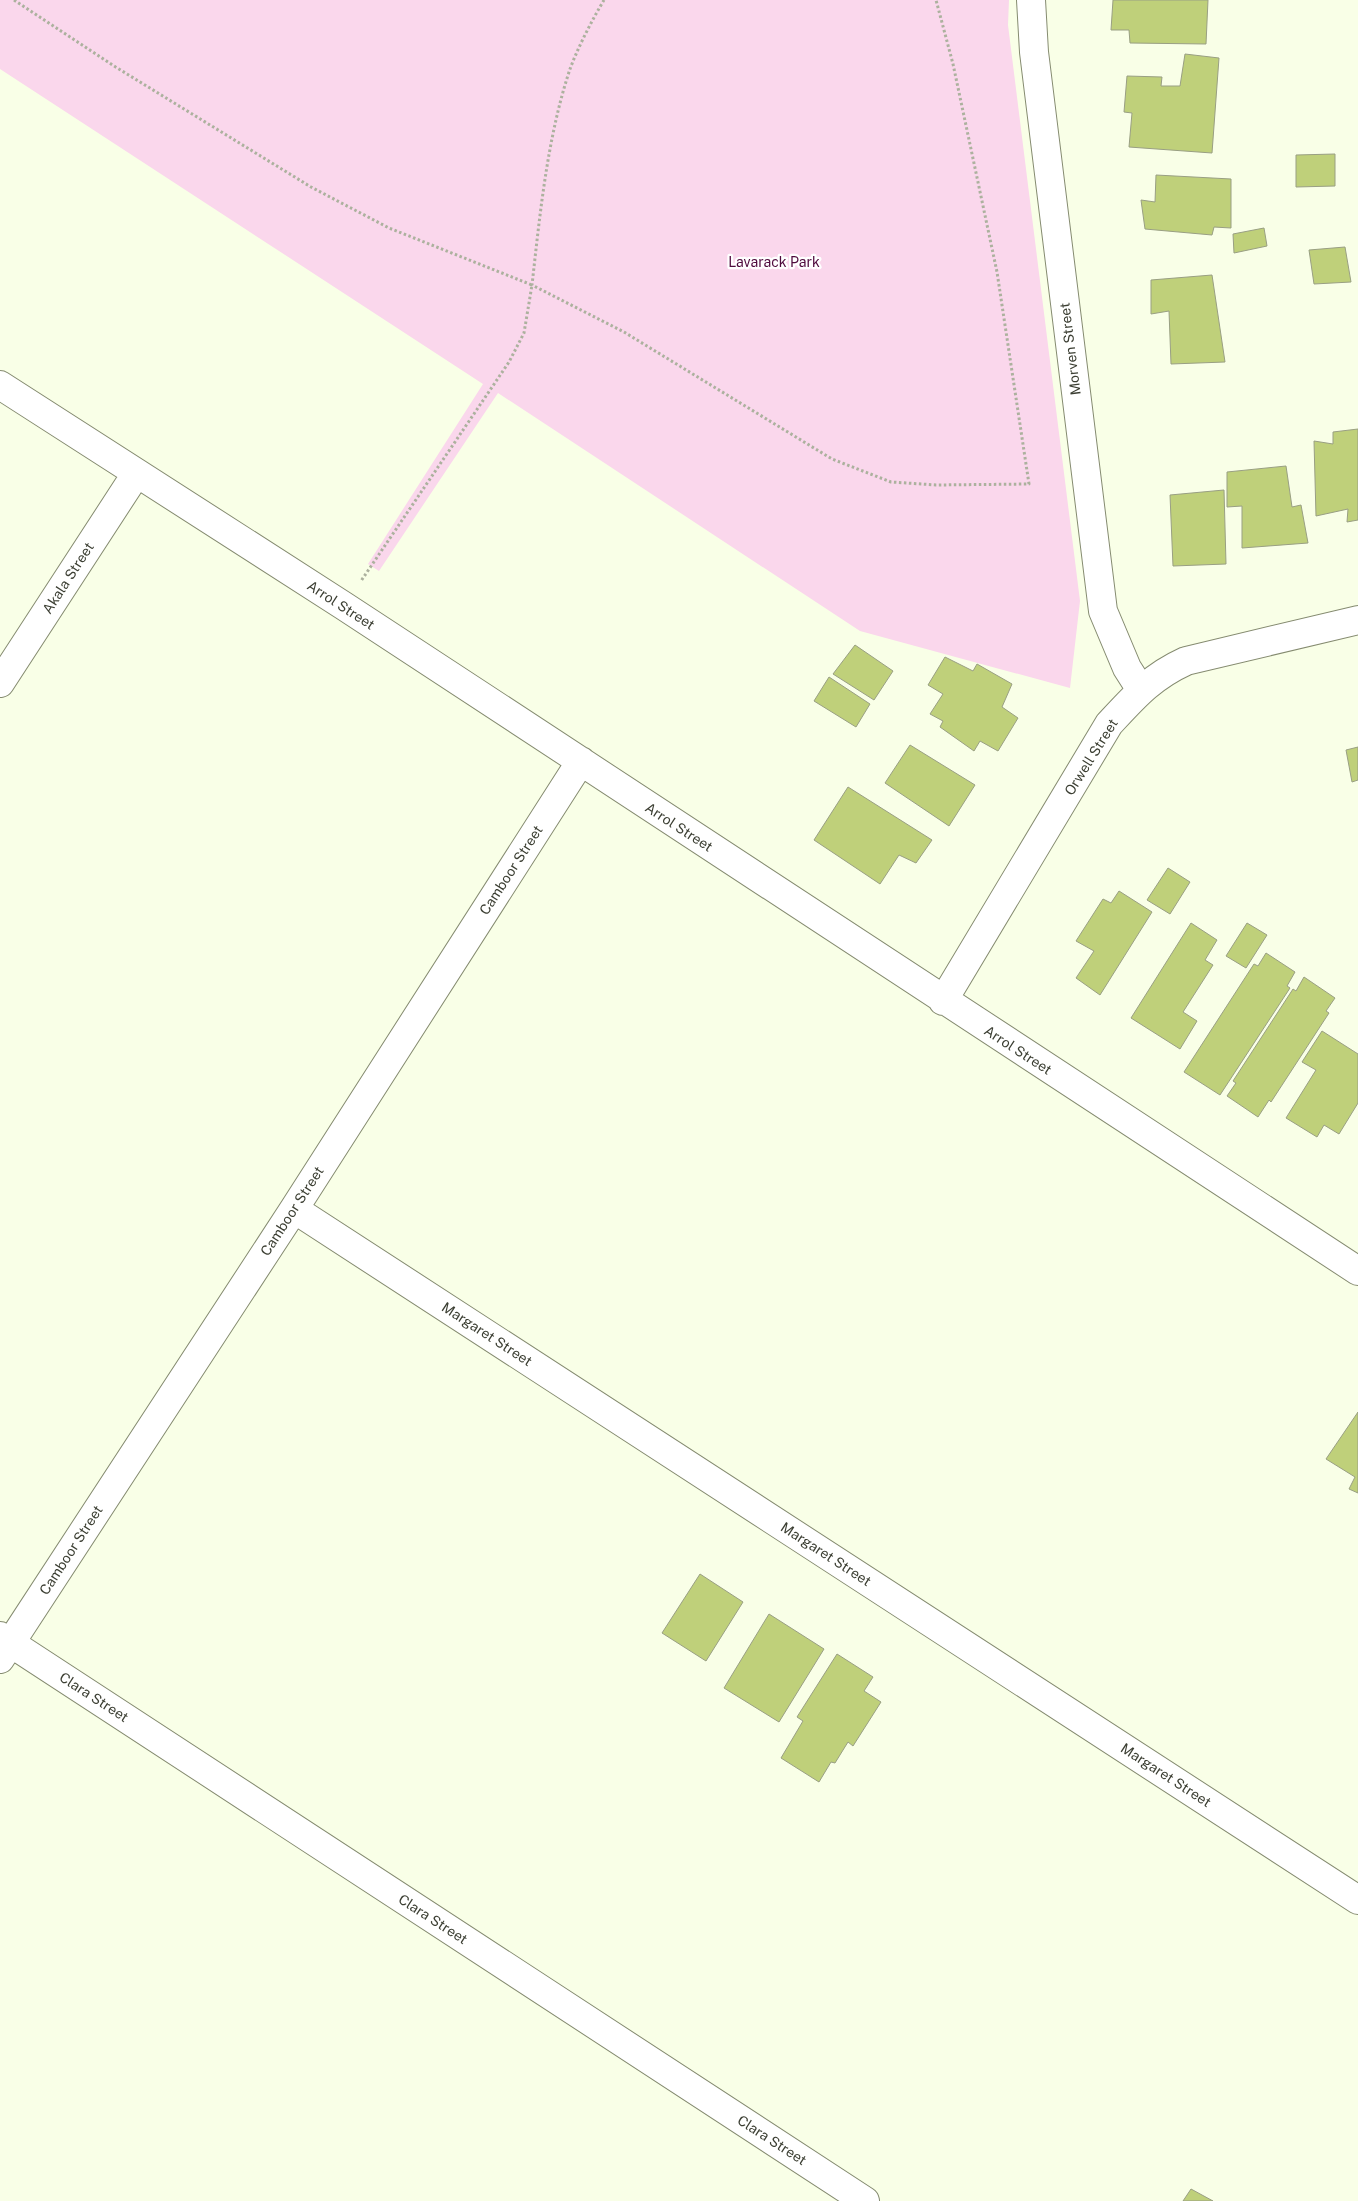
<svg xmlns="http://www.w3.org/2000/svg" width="1358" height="2201" viewBox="0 0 1358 2201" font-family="'Public Sans',sans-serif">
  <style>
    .green { fill: #fad7ec }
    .building { fill: #bfd07a; stroke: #999f83 }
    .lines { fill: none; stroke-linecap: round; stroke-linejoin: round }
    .minor-casing { stroke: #858b70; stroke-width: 30 }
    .path { stroke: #acb19e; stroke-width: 3; stroke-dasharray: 2.5 2.5; stroke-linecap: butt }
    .minor { stroke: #fff; stroke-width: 28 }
    .labels { text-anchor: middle; stroke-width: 4.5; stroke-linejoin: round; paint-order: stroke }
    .park-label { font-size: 14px; fill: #4f0b3d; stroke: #fff }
    .street-label { font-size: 14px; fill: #3c3f33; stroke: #fff }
  </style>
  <rect width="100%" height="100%" fill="#f9ffe7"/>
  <!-- green -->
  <path class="green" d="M0,0h1009l-1,25 72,576 -10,87 -210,-57 -362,-238 -119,178 -11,-7 115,-180 -483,-315z"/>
  <!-- building -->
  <path class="building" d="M1113,0h95l-2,44 -76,-1 -1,-13h-18z
    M1185,54l34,4 -7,95 -83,-6 3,-34 -8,-1 3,-36 35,1 -1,9h19z
    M1335,154v32l-39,1v-32z
    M1156,175l75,4v49l-17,-1 -2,8 -67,-6 -4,-29 14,2z
    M1264,228l3,18 -33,7 -1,-19z
    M1345,247l6,35 -37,2 -5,-34z
    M1212,275l13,87 -54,2 -2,-53 -18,3v-34z
    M1358,429v91l-11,2 1,-13 -32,7 -2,-75 19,3v-12z
    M1286,466l6,41 9,-2 7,38 -66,5v-42l-15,1v-35z
    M1224,490l2,74 -53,2 -3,-71z
    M855,645l38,26 -19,29 -41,-26z
    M945,657l28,14 4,-7 35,20 -10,23 16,11 -20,33 -18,-10 -6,10 -34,-24 3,-6 -13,-7 13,-20 -15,-9z
    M829,677l41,27 -14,23 -42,-26z
    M910,745l65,40 -26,41 -64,-43z
    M1358,747v33l-6,2 -6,-32z
    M848,787l84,53 -16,23 -17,-8 -19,29 -66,-44z
    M1168,868l22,14 -20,32 -23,-14z
    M1119,891l33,21 -52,83 -24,-17 18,-27 -18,-10 27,-42 8,4z
    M1191,923l26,17 -12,20 8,5 -30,47 14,9 -17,28 -49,-31z
    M1247,923l20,12 -21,33 -20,-12z
    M1266,953l29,19 -8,14 3,2 -70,107 -36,-23 70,-108 4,2z
    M1304,977l31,21 -9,13 3,2 -58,89 -2,-2 -11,17 -31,-21 9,-13 -3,-2 60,-92 3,2z
    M1322,1031l36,23v49l-19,31 -15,-9 -7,12 -31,-19 30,-48 -14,-8z
    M1358,1412v81l-9,-4 6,-12 -29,-18z
    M700,1574l43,28 -37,59 -44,-28z
    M769,1614l55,35 -45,73 -55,-34z
    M837,1654l36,23 -9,14 17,11 -28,44 -5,-4 -13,21 -4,-1 -12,20 -38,-24 22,-37 -6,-4z
    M1191,2189l22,12h-30z"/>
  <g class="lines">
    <defs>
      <path id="minor" d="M1031,0l3,52 69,559 24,57 14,22
        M0,385l344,221 1014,665
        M0,683l136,-209
        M943,1001l166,-277c25,-27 42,-47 77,-63l172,-41
        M294,1209l1064,691
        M0,1636l865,565
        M0,1659l294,-450 287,-448"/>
    </defs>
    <!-- minor casing -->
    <use href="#minor" class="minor-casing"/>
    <!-- path -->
    <path class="path" d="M14,0l100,66 197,121 78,41 143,57 -8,48 -15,29 -148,219
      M604,0c-12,20 -28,51 -35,72 -22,68 -29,142 -37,213l92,47 208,127 59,23 45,3 93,-1 -32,-212 -44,-208 -17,-64"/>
    <!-- minor -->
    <use href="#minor" class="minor"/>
  </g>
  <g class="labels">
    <!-- park labels -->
    <g class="park-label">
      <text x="774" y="267">Lavarack Park</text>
    </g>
    <!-- street labels -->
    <g class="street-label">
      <text transform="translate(1070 349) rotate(-97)" y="5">Morven Street</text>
      <text transform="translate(68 578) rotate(-57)" y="5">Akala Street</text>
      <text transform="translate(341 605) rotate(33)" y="5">Arrol Street</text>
      <text transform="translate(1091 757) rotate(-58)" y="5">Orwell Street</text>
      <text transform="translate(679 827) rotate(33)" y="5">Arrol Street</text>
      <text transform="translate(511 870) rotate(-57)" y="5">Camboor Street</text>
      <text transform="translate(1018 1050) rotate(33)" y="5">Arrol Street</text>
      <text transform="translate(292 1211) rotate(-57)" y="5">Camboor Street</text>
      <text transform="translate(487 1334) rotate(33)" y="5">Margaret Street</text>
      <text transform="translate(71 1550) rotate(-57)" y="5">Camboor Street</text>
      <text transform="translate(826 1554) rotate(33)" y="5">Margaret Street</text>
      <text transform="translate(94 1697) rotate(33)" y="5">Clara Street</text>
      <text transform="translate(1166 1775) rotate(33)" y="5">Margaret Street</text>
      <text transform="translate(433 1919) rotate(33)" y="5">Clara Street</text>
      <text transform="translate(772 2140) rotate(33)" y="5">Clara Street</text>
    </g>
  </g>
</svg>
